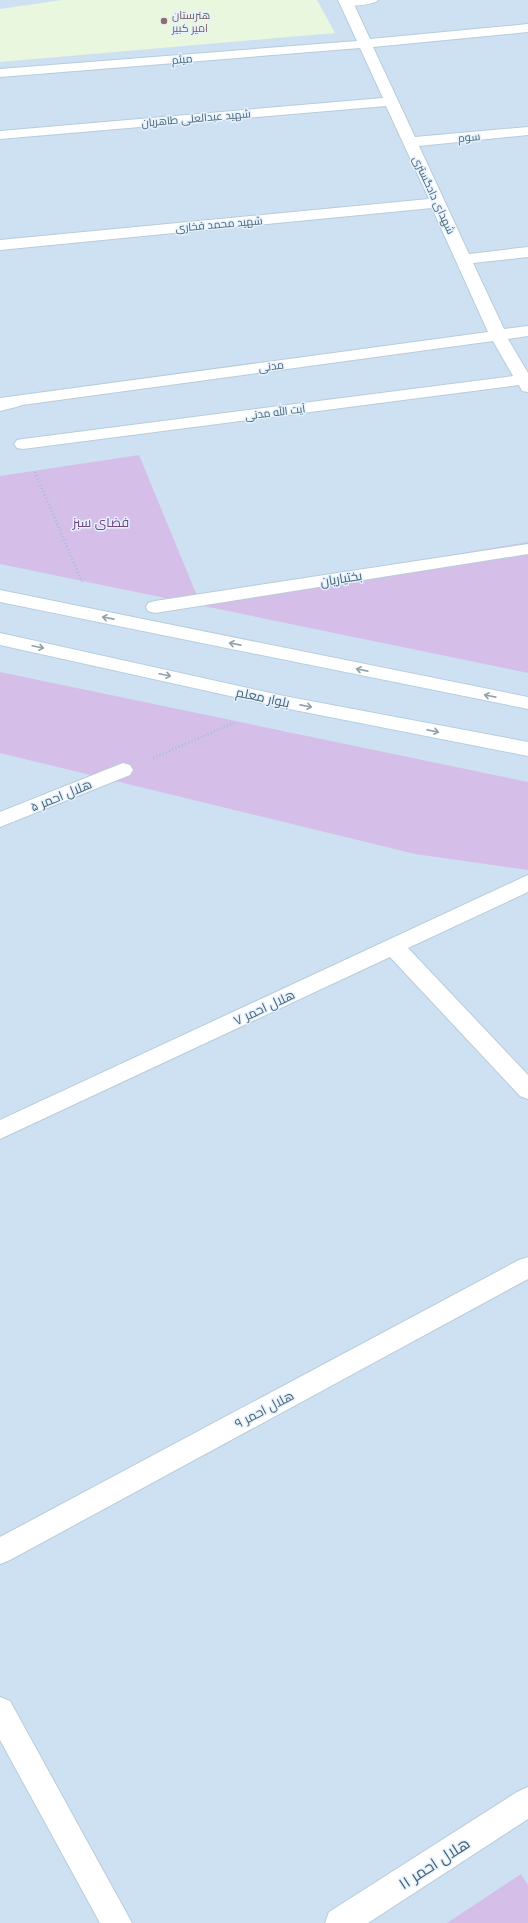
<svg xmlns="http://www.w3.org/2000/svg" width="528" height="1923" viewBox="0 0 528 1923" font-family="Raleway,Cairo,sans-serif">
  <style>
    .residential { fill: #cee1f3 }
    .education { fill: #e8f7dd }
    .green { fill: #d5bfe8 }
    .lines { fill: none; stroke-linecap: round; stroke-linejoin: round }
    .lane-casing { stroke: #b7ccda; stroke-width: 2 }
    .street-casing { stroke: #b7ccda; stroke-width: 2 }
    .secondary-casing { stroke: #b5cedf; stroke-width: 2 }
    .path { stroke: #9cc2d5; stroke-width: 2.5; stroke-dasharray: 1 2.5; stroke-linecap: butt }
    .lane { fill: #fff; fill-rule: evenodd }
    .street { fill: #fff; fill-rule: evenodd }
    .secondary { fill: #fff; fill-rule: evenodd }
    .oneway { stroke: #91a3aa }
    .education-dot { fill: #8d6e63; stroke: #e5f1ff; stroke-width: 1.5 }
    .labels { text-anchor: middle; stroke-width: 3; stroke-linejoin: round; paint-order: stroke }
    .far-education-label { font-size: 11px; fill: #785e54; stroke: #e5f1ff; text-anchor: start }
    .far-street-label { font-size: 11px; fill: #486571; stroke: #e5f1ff }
    .park-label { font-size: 13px; fill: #6d4683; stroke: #e5f1ff }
    .street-label { font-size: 13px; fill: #486571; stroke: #e5f1ff }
    .near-street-label { font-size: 16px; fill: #486571; stroke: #e5f1ff }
  </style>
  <rect width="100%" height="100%" fill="#e0ecfc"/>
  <!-- residential -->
  <path class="residential" d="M0,0h528v1923h-528z"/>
  <!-- education -->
  <path class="education" d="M62,0h255l18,33 -335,29v-53z"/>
  <!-- green -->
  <path class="green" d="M139,455l59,143 330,-56v131l-528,-109v-88z
    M0,672l528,110v88l-113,-16 -415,-101z
    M521,1874l7,11v38h-81z"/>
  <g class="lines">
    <defs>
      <path id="lane" d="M378,0c-4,5 -33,8 -37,3l4,-3z"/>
      <path id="street" d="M338,0h14l18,39 158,-15v8l-155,15 42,90 113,-10v8l-109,11 50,108 59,-7v10l-55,6 31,66 24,-3v10l-20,3 20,34v19l-6,-1 -3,-6 -496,64 -6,-1 -3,-4 3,-4 6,-1 490,-63 -20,-35 -493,67v-10l488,-66 -56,-124 -432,42v-10l429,-41 -43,-93 -386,33v-8l383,-33 -23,-50 -360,29v-8l357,-28z
        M528,544v10l-373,59 -7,-2 -2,-4 2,-4 7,-2z
        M123,763l7,2 3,5 -3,5 -130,52v-15z
        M528,875v17l-120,56 120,127v24l-8,-3 -130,-139 -390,182v-19z
        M528,1257v22l-518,281 -10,4v-27l519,-277z
        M0,1697l10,4 122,222h-32l-100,-183z
        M528,1787v32l-160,104h-43l4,-11 188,-120z"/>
      <path id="secondary" d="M14,397l6,1 2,4 -2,4 -20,5v-10z
        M0,590l528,107v12l-528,-107z
        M0,633l284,63 244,46v14l-244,-48 -284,-63z"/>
    </defs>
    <!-- lane casing -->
    <use href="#lane" class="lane-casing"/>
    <!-- street casing -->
    <use href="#street" class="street-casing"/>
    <!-- secondary casing -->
    <use href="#secondary" class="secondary-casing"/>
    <!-- path -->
    <path class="path" d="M35,472l47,110
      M153,758l81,-35"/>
    <!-- lane -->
    <use href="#lane" class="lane"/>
    <!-- street -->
    <use href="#street" class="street"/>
    <!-- secondary -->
    <use href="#secondary" class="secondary"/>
  </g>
  <!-- one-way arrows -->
  <defs><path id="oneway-shaft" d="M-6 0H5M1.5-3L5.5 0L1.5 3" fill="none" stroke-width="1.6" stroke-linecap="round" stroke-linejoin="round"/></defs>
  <g class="oneway">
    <use href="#oneway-shaft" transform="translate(108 618) rotate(-169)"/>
    <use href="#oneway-shaft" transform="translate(235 644) rotate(-169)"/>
    <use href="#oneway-shaft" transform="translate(38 647) rotate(12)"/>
    <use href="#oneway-shaft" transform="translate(362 670) rotate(-169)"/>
    <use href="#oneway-shaft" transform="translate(165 675) rotate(12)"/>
    <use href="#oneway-shaft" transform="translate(490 696) rotate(-169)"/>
    <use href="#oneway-shaft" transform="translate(306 706) rotate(11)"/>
    <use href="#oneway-shaft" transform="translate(433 731) rotate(11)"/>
  </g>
  <!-- markers -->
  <circle class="education-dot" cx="164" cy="21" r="4"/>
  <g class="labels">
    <!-- far-education labels -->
    <g class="far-education-label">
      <text x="172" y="19">هنرستان<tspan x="172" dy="13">امیر کبیر</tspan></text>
    </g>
    <!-- far-street labels -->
    <g class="far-street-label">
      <text transform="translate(182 59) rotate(-5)" y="4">میثم</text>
      <text transform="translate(196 118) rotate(-5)" y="4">شهید عبدالعلی طاهریان</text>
      <text transform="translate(469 137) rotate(-5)" y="4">سوم</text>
      <text transform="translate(434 195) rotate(65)" y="4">شهدای دادگستری</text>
      <text transform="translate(219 224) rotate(-5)" y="4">شهید محمد فخاری</text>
      <text transform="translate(271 366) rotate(-8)" y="4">مدنی</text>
      <text transform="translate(275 412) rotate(-7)" y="4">آیت الله مدنی</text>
    </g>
    <!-- park labels -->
    <g class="park-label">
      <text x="101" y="527">فضای سبز</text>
    </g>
    <!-- street labels -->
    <g class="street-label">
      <text transform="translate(341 578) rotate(-9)" y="5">بختیاریان</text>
      <text transform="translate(263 697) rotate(12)" y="5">بلوار معلم</text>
      <text transform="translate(61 795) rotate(-22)" y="5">هلال احمر ۵</text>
      <text transform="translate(264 1007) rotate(-25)" y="5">هلال احمر ۷</text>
      <text transform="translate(264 1409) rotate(-28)" y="5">هلال احمر ۹</text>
    </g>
    <!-- near-street labels -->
    <g class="near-street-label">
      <text transform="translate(434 1863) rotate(-33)" y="6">هلال احمر ۱۱</text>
    </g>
  </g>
</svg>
